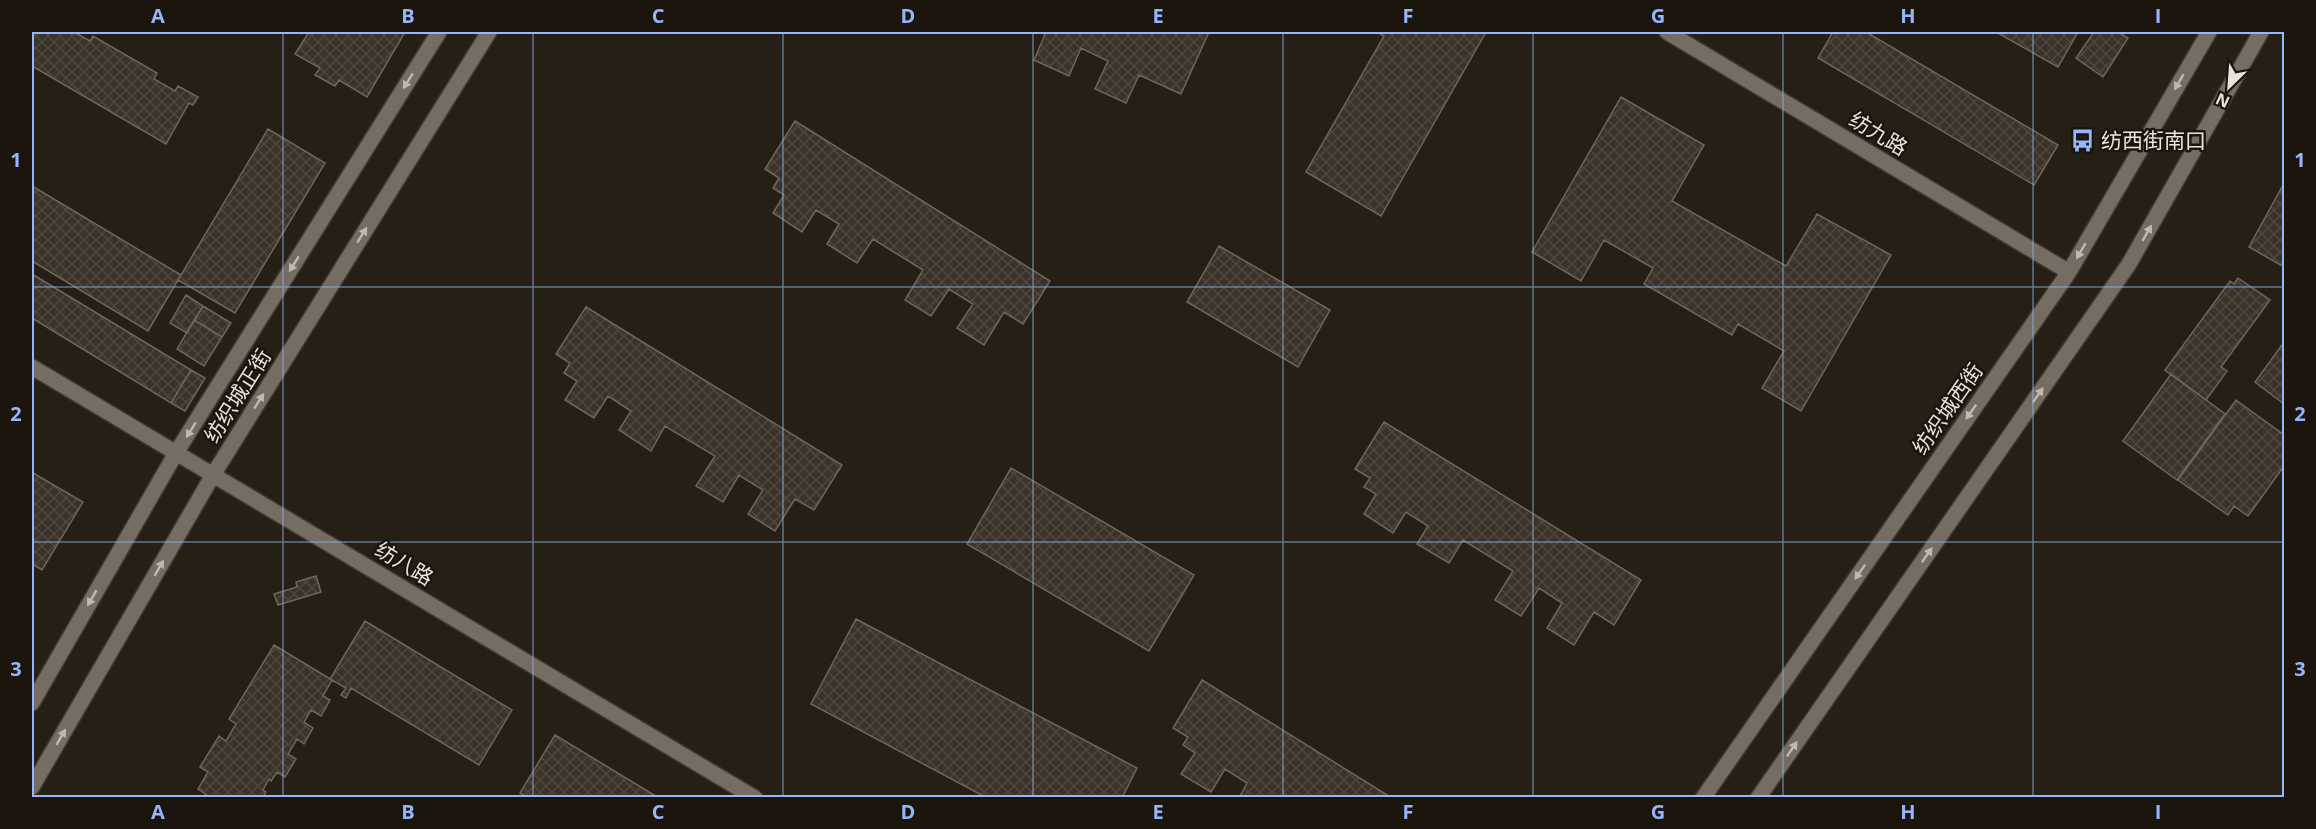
<svg xmlns="http://www.w3.org/2000/svg" width="2316" height="829" viewBox="0 0 2316 829" font-family="'Open Sans','Noto Sans SC',sans-serif">
  <style>
    .building { fill: url(#building-cross-hatch); stroke: #6e655b; stroke-width: 1.5 }
    .lines { fill: none; stroke-linecap: round; stroke-linejoin: round }
    .tertiary-casing { stroke: #3f3833; stroke-width: 18 }
    .tertiary { stroke: #756c62; stroke-width: 15 }
    .oneway { fill: #c0b9b2 }
    .grid { fill: none; stroke: #95b6fd; stroke-width: 1.5; stroke-opacity: 0.55 }
    .labels { text-anchor: middle; stroke-width: 5; stroke-linejoin: round; paint-order: stroke }
    .street-label { font-size: 21px; fill: #e8e3dd; stroke: #1c150d }
    .poi-label { font-size: 21px; fill: #e8e3dd; stroke: #1c150d; text-anchor: start }
    .neatline { fill: none; stroke: #95b6fd; stroke-width: 2 }
    .grid-label { font-size: 20px; text-anchor: middle; font-weight: bold; fill: #95b6fd }
  </style>
  <defs>
    <pattern id="building-cross-hatch" width="8" height="8" patternUnits="userSpaceOnUse" patternTransform="scale(1.5)"><rect width="8" height="8" fill="#3b332a"/><path d="M0 0l8 8M0 8l8-8" fill="none" stroke="#4e473e"/></pattern>
  </defs>
  <rect width="100%" height="100%" fill="#261f16"/>
  <!-- building -->
  <path class="building" d="M32,32h42l16,9 3,-5 64,37 -3,6 21,12 3,-5 20,11 -5,8 -4,-2 -23,41 -134,-78z
    M309,32h96l-38,65 -28,-17 -4,6 -20,-11 5,-7 -25,-14z
    M1046,32h163l-28,62 -42,-19 -13,28 -31,-14 13,-28 -27,-13 -12,28 -35,-16z
    M1377,32h109l-105,184 -75,-44 78,-136z
    M1833,32h33l192,113 -24,40 -216,-127z
    M1996,32h82l-20,35z
    M2094,32h24l10,6 -25,39 -27,-19z
    M1621,97l83,48 -32,56 114,65 31,-52 74,41 -90,156 -39,-23 22,-37 -46,-27 -6,11 -88,-51 9,-16 -49,-28 -23,41 -49,-29z
    M795,121l255,160 -27,43 -19,-12 -20,33 -27,-17 16,-24 -24,-15 -18,27 -26,-16 18,-30 -50,-31 -16,24 -30,-19 12,-20 -23,-14 -14,22 -29,-19 11,-18 -11,-7 6,-10 -14,-9z
    M268,129l57,34 -90,150 -57,-33z
    M2284,183v84l-35,-20z
    M32,186l149,89 -33,56 -116,-70z
    M1219,246l111,64 -32,57 -111,-65z
    M32,274l159,96 -20,33 -139,-85z
    M2238,278l32,22 -49,67 6,4 -21,29 -41,-30 65,-89 4,3z
    M186,295l17,11 -16,27 -17,-10z
    M203,306l28,17 -9,14 -28,-17z
    M586,307l256,158 -28,45 -19,-11 -20,32 -27,-17 15,-24 -24,-15 -16,27 -27,-16 19,-30 -50,-30 -14,25 -32,-21 12,-19 -23,-15 -14,22 -29,-18 12,-19 -13,-8 6,-10 -14,-9z
    M194,320l28,17 -18,29 -27,-17z
    M2284,342v62l-29,-22z
    M191,370l14,8 -20,33 -14,-8z
    M2171,374l54,40 -48,66 -54,-39z
    M2236,400l48,35v31l-36,50 -14,-10 -6,9 -50,-35z
    M1384,422l257,158 -27,45 -20,-13 -20,33 -27,-17 15,-25 -23,-15 -18,28 -26,-16 18,-29 -50,-31 -14,23 -32,-19 11,-18 -22,-14 -13,21 -29,-19 12,-20 -12,-7 6,-9 -15,-9z
    M1011,468l183,107 -45,76 -182,-107z
    M33,473l50,29 -41,68 -10,-6v-88z
    M316,576l5,16 -43,13 -4,-11 23,-7 -1,-5z
    M856,619l281,149 -15,30h-135l-176,-94z
    M365,621l147,89 -33,55 -128,-77 -5,10 -5,-3 5,-7 -16,-9z
    M274,645l58,35 -9,16 7,4 -9,16 -10,-6 -7,12 9,6 -9,16 -7,-5 -9,15 8,5 -11,18 -8,-5 -6,9 -2,-2 -6,11 3,2 -3,6h-52l-13,-9 10,-17 -8,-5 19,-31 7,5 10,-17 -7,-5z
    M1202,680l190,118h-153l8,-15 -22,-14 -14,23 -30,-18 14,-21 -12,-8 5,-8 -15,-9z
    M555,735l104,63h-131l-8,-5z"/>
  <g class="lines">
    <defs>
      <path id="tertiary" d="M1667,32l402,240
        M32,367l723,431
        M32,703l144,-250 263,-421
        M32,787l181,-312 276,-443
        M1703,798l366,-526 140,-240
        M1758,798l371,-534 132,-232"/>
    </defs>
    <!-- tertiary casing -->
    <use href="#tertiary" class="tertiary-casing"/>
    <!-- tertiary -->
    <use href="#tertiary" class="tertiary"/>
  </g>
  <!-- one-way arrows -->
  <defs><path id="oneway-solid" d="M-6-.8H1V-3.2L6.5 0L1 3.2V.8H-6Z" transform="scale(1.5)"/></defs>
  <g class="oneway">
    <use href="#oneway-solid" transform="translate(408 81) rotate(122)"/>
    <use href="#oneway-solid" transform="translate(2179 82) rotate(120)"/>
    <use href="#oneway-solid" transform="translate(2147 233) rotate(-60)"/>
    <use href="#oneway-solid" transform="translate(362 235) rotate(-58)"/>
    <use href="#oneway-solid" transform="translate(2081 251) rotate(120)"/>
    <use href="#oneway-solid" transform="translate(294 264) rotate(122)"/>
    <use href="#oneway-solid" transform="translate(2038 395) rotate(-55)"/>
    <use href="#oneway-solid" transform="translate(259 401) rotate(-58)"/>
    <use href="#oneway-solid" transform="translate(1971 412) rotate(125)"/>
    <use href="#oneway-solid" transform="translate(191 430) rotate(122)"/>
    <use href="#oneway-solid" transform="translate(1927 555) rotate(-55)"/>
    <use href="#oneway-solid" transform="translate(159 568) rotate(-60)"/>
    <use href="#oneway-solid" transform="translate(1860 572) rotate(125)"/>
    <use href="#oneway-solid" transform="translate(92 598) rotate(120)"/>
    <use href="#oneway-solid" transform="translate(61 737) rotate(-60)"/>
    <use href="#oneway-solid" transform="translate(1792 749) rotate(-55)"/>
  </g>
  <!-- grid -->
  <path class="grid" d="M283,32v766M533,32v766M783,32v766M1033,32v766M1283,32v766M1533,32v766M1783,32v766M2033,32v766M32,287h2252M32,542h2252"/>
  <!-- icons -->
  <defs>
    <symbol id="bus-bare" viewBox="-9 -9 18 18"><path d="M-5-6H5V4H4V6H2V4H-2V6H-4V4H-5ZM-3.5-4V0h7V-4ZM-3.5 1.2v1.5H-2V1.2ZM2 1.2v1.5H3.5V1.2Z" fill="#95b6fd" stroke="#1c150d" stroke-width="2.5" paint-order="stroke"/></symbol>
  </defs>
  <g fill-rule="evenodd">
    <use href="#bus-bare" x="2066" y="124" width="33" height="33"/>
  </g>
  <g class="labels">
    <!-- street labels -->
    <g class="street-label">
      <text transform="translate(1878 134) rotate(31)" y="7">纺九路</text>
      <text transform="translate(238 396) rotate(-58)" y="7">纺织城正街</text>
      <text transform="translate(1948 409) rotate(-55)" y="7">纺织城西街</text>
      <text transform="translate(404 564) rotate(31)" y="7">纺八路</text>
    </g>
    <!-- poi labels -->
    <g class="poi-label">
      <text x="2101" y="148">纺西街南口</text>
    </g>
  </g>
  <!-- border -->
  <rect width="2316" height="829" fill="none" stroke="#1c150d" stroke-width="66"/>
  <!-- north arrow -->
  <g transform="translate(2229 87) rotate(205)" stroke="#1c150d" stroke-width="4.5" paint-order="stroke">
  <path d="M0-4.5L10 22L0 15L-10 22Z" fill="#e8e3dd"/>
  <text y="-9" font-size="16" font-weight="bold" text-anchor="middle" fill="#e8e3dd">N</text>
  </g>
  <rect x="33" y="33" width="2250" height="763" class="neatline"/>
  <g class="grid-label">
    <text x="158" y="23">A</text>
    <text x="408" y="23">B</text>
    <text x="658" y="23">C</text>
    <text x="908" y="23">D</text>
    <text x="1158" y="23">E</text>
    <text x="1408" y="23">F</text>
    <text x="1658" y="23">G</text>
    <text x="1908" y="23">H</text>
    <text x="2158" y="23">I</text>
    <text x="16" y="167">1</text>
    <text x="2300" y="167">1</text>
    <text x="16" y="421">2</text>
    <text x="2300" y="421">2</text>
    <text x="16" y="676">3</text>
    <text x="2300" y="676">3</text>
    <text x="158" y="819">A</text>
    <text x="408" y="819">B</text>
    <text x="658" y="819">C</text>
    <text x="908" y="819">D</text>
    <text x="1158" y="819">E</text>
    <text x="1408" y="819">F</text>
    <text x="1658" y="819">G</text>
    <text x="1908" y="819">H</text>
    <text x="2158" y="819">I</text>
  </g>
</svg>
